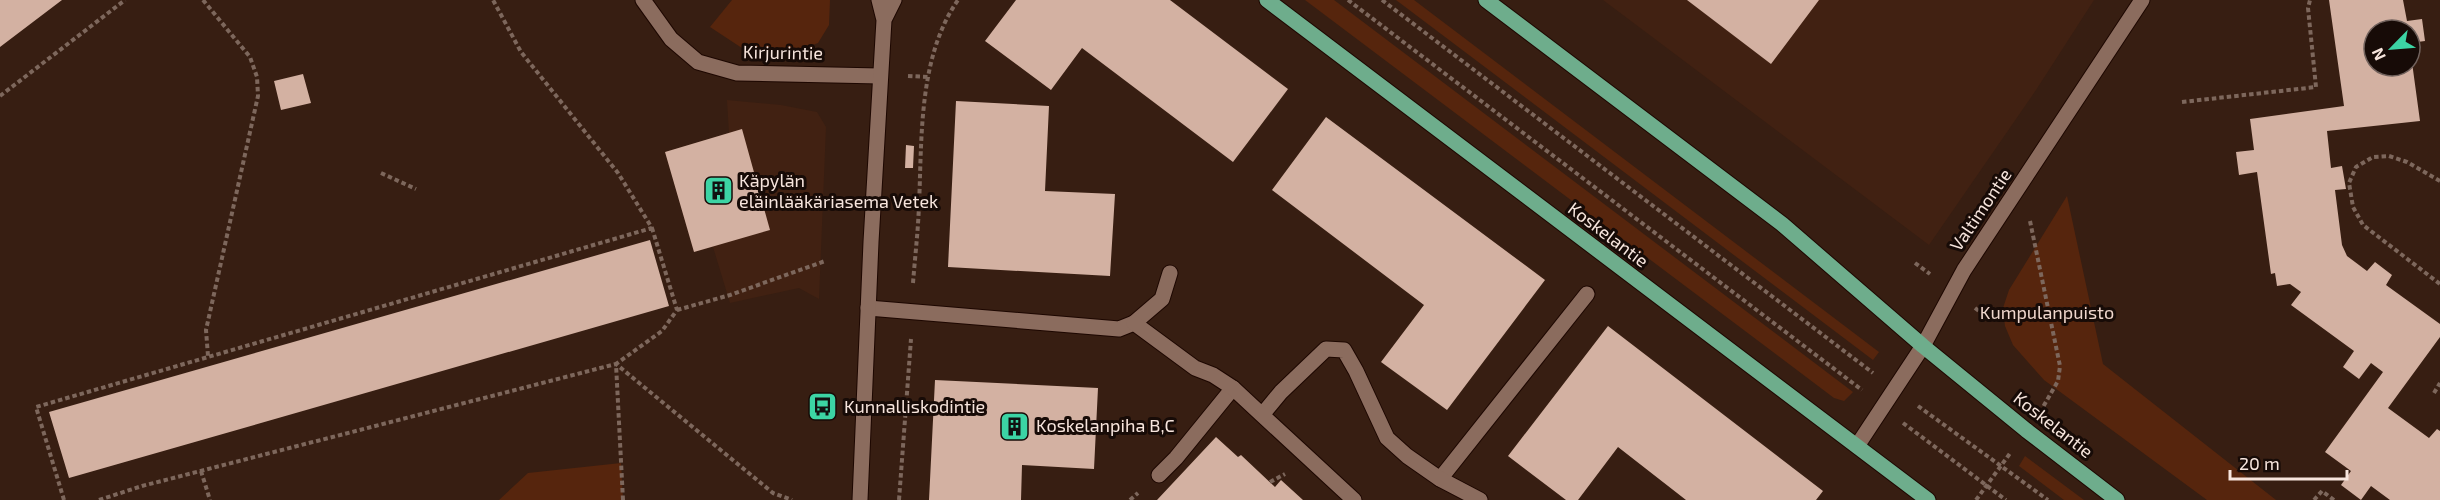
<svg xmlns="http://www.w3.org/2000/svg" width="2440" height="500" viewBox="0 0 2440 500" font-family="'Exo 2',sans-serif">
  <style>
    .built { fill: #412112 }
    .green { fill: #56250d }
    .building { fill: #d3b1a2 }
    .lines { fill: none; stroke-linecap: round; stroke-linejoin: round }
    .service-casing { stroke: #1d0701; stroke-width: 17 }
    .pedestrian-casing { stroke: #1d0701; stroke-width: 17 }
    .minor-casing { stroke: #1d0701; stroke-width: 17 }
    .tertiary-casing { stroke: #1d0701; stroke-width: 17 }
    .primary-casing { stroke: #1d0701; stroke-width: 17 }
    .path { stroke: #7d675c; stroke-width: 4; stroke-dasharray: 4.5 3; stroke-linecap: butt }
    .service { stroke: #8b6c5e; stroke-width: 15 }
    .pedestrian { stroke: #8b6c5e; stroke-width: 15 }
    .minor { stroke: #8b6c5e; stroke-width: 15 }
    .tertiary { stroke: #8b6c5e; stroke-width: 15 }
    .primary { stroke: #6ead8c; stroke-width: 15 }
    .labels { text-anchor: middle; stroke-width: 6; stroke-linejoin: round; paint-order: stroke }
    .street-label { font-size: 18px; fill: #f7e5dd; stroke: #170b07 }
    .poi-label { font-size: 18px; fill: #f7e5dd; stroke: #170b07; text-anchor: start }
    .park-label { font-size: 18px; fill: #f0d7cd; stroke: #170b07 }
  </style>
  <rect width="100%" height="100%" fill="#371e12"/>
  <!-- built -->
  <path class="built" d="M1603,0h491l-58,90 -107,155z
    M727,100l54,5 36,7 9,15 -7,172 -20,-11 -69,15 -17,-56 -19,5 -29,-100 64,-19z"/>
  <!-- green -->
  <path class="green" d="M732,0h98l-1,25 -11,18 -19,7 -51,2 -38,-25z
    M1305,0h29l519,392 -9,9 -10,-3z
    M1396,0h18l465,352 -6,8z
    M2067,196l36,168 173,136h-69l-163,-120 -31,-35 -8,-19 -2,-18 6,-18z
    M2025,456l59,44h-20l-45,-34z
    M621,463l2,37h-124l29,-27z"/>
  <!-- building -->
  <path class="building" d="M0,0h62l-62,47z
    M1016,0h154l118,89 -55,73 -151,-114 -31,42 -66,-49z
    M1687,0h132l-48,64z
    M2329,0h74l4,21 15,-2 3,22 -15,2v-13h-36v36h36l1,-11 9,66 -93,10 4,37 11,-2 4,23 -11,1 7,55 5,11 20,15 8,-9 17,13 -6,10 54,39v13l-52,71 41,30 8,-9 3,2v69h-50l-19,-14 -10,14 -20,-15 10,-14 -26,-19 58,-80 -12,-9 -12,16 -16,-12 11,-16 -63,-46 10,-13 -11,-8 -13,2 -2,-13 -4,1 -14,-102 -18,3 -3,-23 18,-2 -4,-31 94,-13z
    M303,74l8,29 -30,7 -7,-29z
    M956,101l93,5 -4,85 70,3 -5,82 -162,-9z
    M1326,117l219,163 -98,130 -66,-48 43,-57 -152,-115z
    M742,129l28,101 -76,22 -29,-100z
    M906,145l8,1 -1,22h-8z
    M650,240l19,66 -600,172 -20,-66z
    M1608,326l215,165 -7,9h-130l-68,-53 -40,53h-12l-58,-44z
    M935,380l163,8 -4,81 -72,-4 -1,35h-92z
    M1216,437l22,20 3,-2 34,32 6,-7 22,20h-146z"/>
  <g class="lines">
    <defs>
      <path id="service" d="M868,308l251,21 15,-6 28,-24 8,-26"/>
      <path id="pedestrian" d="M1159,475l17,-17 57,-70
        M1440,479l147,-185"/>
      <path id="minor" d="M643,0l28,39 27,23 39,11 143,3
        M1134,323l61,45 18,7 20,13 29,27 19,-23 45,-43 18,1 12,21 31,67 20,18 33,23 40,21
        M1262,415l92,85
        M1857,446l66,-100 41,-76 178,-270"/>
      <path id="tertiary" d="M884,20l10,-20
        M860,500l11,-258 13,-222 -5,-20"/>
      <path id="primary" d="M1267,0l661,500
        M1486,0l296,224 141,122 103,84 91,70"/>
    </defs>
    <!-- service casing -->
    <use href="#service" class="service-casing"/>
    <!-- pedestrian casing -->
    <use href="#pedestrian" class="pedestrian-casing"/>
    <!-- minor casing -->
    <use href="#minor" class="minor-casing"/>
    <!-- tertiary casing -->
    <use href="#tertiary" class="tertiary-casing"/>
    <!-- primary casing -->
    <use href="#primary" class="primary-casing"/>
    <!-- path -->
    <path class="path" d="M203,0l47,57 7,20 1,19 -52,234 2,26
      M1348,0l514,390
      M1382,0l491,373
      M908,76l21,1
      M0,96l125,-96
      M2182,102l134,-15 -8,-79 2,-8
      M381,173l35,16
      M2440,181l-33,-19 -18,-6 -16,1 -17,10 -7,16 4,24 10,18 77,59
      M2030,221l30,145 -2,15 -15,26
      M1915,263l15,11
      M913,283c2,-26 5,-51 6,-78 3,-66 -1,-148 39,-205
      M1975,308l13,10
      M677,310l53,-15 95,-34
      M2434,393l6,-10
      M1918,406l130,94
      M1903,423l103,77
      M201,471l9,29
      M1270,482l15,-8
      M64,500l-28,-93 616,-179 -34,-55 -97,-121 -28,-52
      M99,500l43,-14 474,-122 157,129 19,7
      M623,500l-7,-136 46,-33 15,-21 -25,-82
      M899,500l12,-161
      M1130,500l8,-7
      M1976,500l35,-48
      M2314,500l8,-9 12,9"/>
    <!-- service -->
    <use href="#service" class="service"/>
    <!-- pedestrian -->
    <use href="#pedestrian" class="pedestrian"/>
    <!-- minor -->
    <use href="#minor" class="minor"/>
    <!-- tertiary -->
    <use href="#tertiary" class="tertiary"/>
    <!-- primary -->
    <use href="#primary" class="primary"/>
  </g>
  <!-- icons -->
  <defs>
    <symbol id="building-square" viewBox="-11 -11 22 22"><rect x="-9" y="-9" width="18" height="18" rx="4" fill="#3cd4a4" stroke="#170b07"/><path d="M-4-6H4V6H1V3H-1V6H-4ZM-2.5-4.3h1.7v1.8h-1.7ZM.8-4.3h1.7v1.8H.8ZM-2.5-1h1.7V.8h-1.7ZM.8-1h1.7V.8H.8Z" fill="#111"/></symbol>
    <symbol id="bus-square" viewBox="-11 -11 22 22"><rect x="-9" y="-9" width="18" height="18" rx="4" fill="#3cd4a4" stroke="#170b07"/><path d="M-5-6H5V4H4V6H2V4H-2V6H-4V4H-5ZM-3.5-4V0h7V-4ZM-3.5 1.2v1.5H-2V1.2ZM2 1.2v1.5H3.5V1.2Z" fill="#111"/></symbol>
  </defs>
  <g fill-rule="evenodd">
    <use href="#building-square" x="702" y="174" width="33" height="33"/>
    <use href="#bus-square" x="806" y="390" width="33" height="33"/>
    <use href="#building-square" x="998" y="410" width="33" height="33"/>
  </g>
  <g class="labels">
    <!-- street labels -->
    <g class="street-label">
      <text transform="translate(783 53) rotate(1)" y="6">Kirjurintie</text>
      <text transform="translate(1981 210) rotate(-56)" y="6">Valtimontie</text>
      <text transform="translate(1608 235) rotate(37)" y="6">Koskelantie</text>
      <text transform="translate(2053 425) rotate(38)" y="6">Koskelantie</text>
    </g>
    <!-- poi labels -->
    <g class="poi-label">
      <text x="739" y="187">Käpylän<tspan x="739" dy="21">eläinlääkäriasema Vetek</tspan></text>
      <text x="844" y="413">Kunnalliskodintie</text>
      <text x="1036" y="432">Koskelanpiha B,C</text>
    </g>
    <!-- park labels -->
    <g class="park-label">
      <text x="2047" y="319">Kumpulanpuisto</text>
    </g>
  </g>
  <!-- north arrow -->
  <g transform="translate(2392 48) rotate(245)"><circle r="28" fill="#170b07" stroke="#71625d" stroke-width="1.5"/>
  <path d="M0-4.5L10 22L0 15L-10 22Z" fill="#3cd4a4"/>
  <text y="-9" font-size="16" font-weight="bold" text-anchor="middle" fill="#f7e5dd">N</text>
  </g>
  <!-- scale -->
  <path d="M2230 470v9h117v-9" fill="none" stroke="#f7e5dd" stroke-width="3"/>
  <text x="2239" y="470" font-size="18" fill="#f7e5dd" stroke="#170b07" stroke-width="4.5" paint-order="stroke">20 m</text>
</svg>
